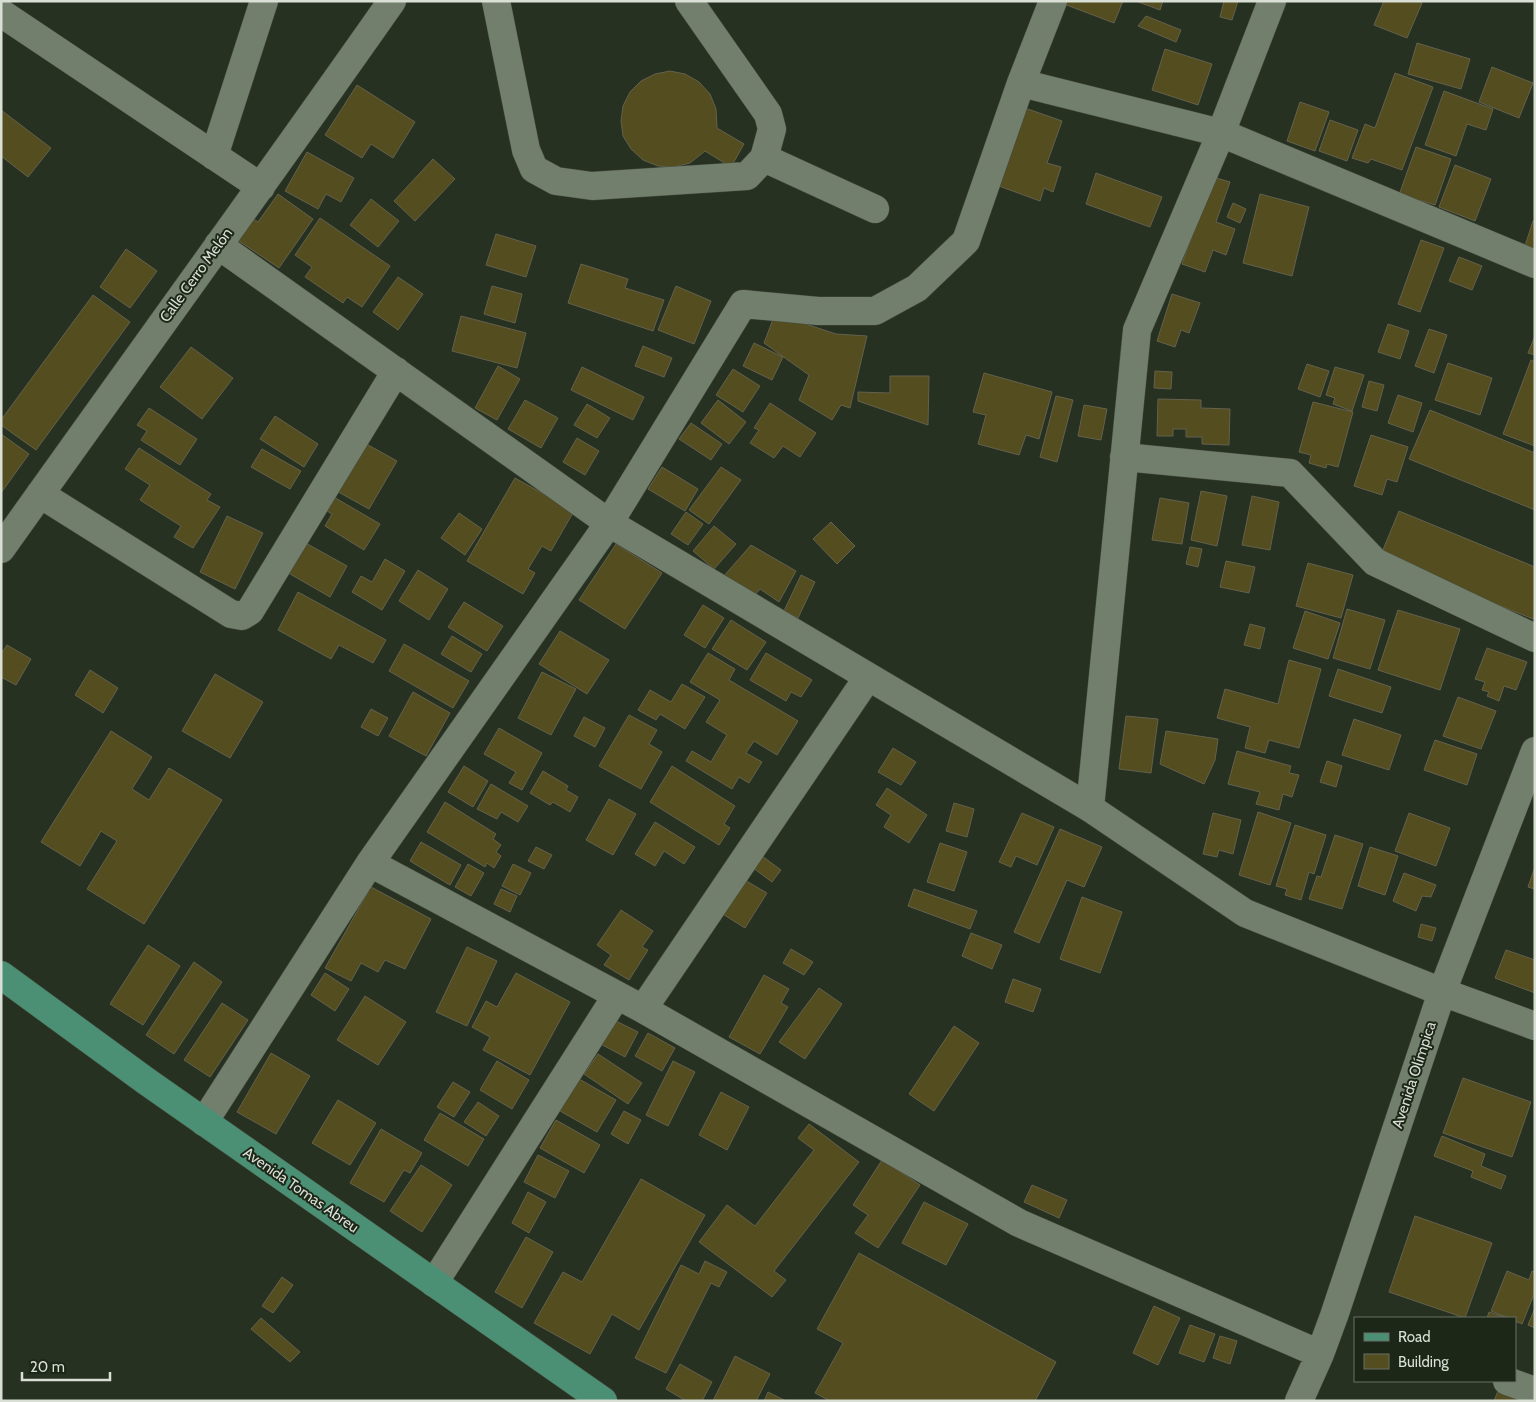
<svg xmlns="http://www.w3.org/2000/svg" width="1536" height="1402" viewBox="0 0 1536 1402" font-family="Cabin,sans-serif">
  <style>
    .building { fill: #534d1f; stroke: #64614d }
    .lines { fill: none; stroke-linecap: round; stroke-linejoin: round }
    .minor-casing { stroke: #444c3f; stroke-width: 29 }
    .major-casing { stroke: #444c3f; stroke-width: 29 }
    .minor { stroke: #737f6d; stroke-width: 28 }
    .major { stroke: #4b9074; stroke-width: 28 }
    .labels { text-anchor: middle; stroke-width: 4; stroke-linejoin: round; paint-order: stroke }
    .street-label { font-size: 15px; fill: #d9dfd5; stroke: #1d2718 }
  </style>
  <rect width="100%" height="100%" fill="#273121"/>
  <!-- building -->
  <path class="building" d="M1066,1h57l-9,22 -50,-19z
    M1136,1h27l-3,9z
    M1224,1h14l-6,19 -12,-3z
    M1384,1h34l4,2 -15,35 -33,-13z
    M1146,16l35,14 -5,12 -38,-16z
    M1417,43l53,16 -9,30 -53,-15z
    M1165,49l47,15 -14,41 -46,-15z
    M1492,67l41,16 -14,35 -40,-16z
    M670,71l15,3 14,8 11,12 6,15 1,19 27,16 -13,23 -26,-16 -15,12 -16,4 -16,-1 -15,-6 -12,-11 -8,-13 -2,-15 2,-15 7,-14 11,-11 14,-7z
    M1395,73l38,14 -31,83 -31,-11 -3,4 -16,-5 13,-34 10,4z
    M357,85l58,37 -22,36 -22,-14 -9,14 -37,-23z
    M1444,91l49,18 -7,21 -19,-6 -11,32 -31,-11z
    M1300,102l29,10 -14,39 -28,-10z
    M1025,108l37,13 -15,42 14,4 -8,25 -9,-4 -4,13 -41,-15z
    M1,110l50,38 -23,29 -27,-21z
    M1330,120l28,10 -11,31 -28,-10z
    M1416,147l35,12 -16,46 -16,-5 -1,5 -20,-7z
    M307,152l47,26 -13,24 -15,-8 -8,15 -33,-18z
    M433,159l22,20 -40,42 -21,-20z
    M1455,165l36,14 -16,42 -36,-14z
    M1096,173l66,24 -12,30 -64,-23z
    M1213,177l17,5 -14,40 19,7 -9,26 -13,-5 -8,22 -23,-8z
    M278,194l35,25 -34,49 -49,-33 15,-22 13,9z
    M1260,194l49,13 -17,69 -49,-13z
    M371,199l28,22 -21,26 -28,-22z
    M1233,203l13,6 -6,14 -13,-6z
    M320,218l70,48 -28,41 -15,-10 -4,6 -38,-26 7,-10 -17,-12z
    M1533,221h2v31l-11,-3z
    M496,234l40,12 -10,31 -40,-12z
    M1421,240l23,8 -24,64 -22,-8z
    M126,249l31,22 -27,37 -30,-21z
    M1459,257l23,9 -10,24 -23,-9z
    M581,264l47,15 -3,9 39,12 -11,31 -85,-28z
    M398,277l25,17 -25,36 -25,-18z
    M492,286l30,8 -7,29 -31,-9z
    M676,286l35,15 -17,43 -36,-14z
    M1172,294l28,9 -11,30 -8,-3 -6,17 -18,-6z
    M93,295l37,27 -94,128 -35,-25v-5z
    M775,314l61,20 31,2 -17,72 -9,-3 -9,15 -33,-20 10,-25 -45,-32z
    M461,316l65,17 -9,35 -65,-17z
    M1388,324l21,7 -9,28 -22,-7z
    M1429,329l18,6 -13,38 -19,-7z
    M1535,336v19l-7,-2z
    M754,343l29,14 -11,23 -29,-14z
    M643,346l29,12 -8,19 -29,-11z
    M191,347l42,31 -31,41 -42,-32z
    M1531,360l4,2v84l-32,-12z
    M1448,363l44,15 -12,37 -45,-15z
    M1307,364l22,7 -9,26 -22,-8z
    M498,366l22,13 -23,41 -22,-12z
    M582,367l62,30 -11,23 -62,-30z
    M1335,367l29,8 -12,36 -19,-7 2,-6 -9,-3z
    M733,369l27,17 -17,26 -27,-17z
    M1155,371l17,1 -1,17 -17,-1z
    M984,373l68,19 -13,47 -13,-4 -7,20 -41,-11 8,-29 -13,-3z
    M890,376h39l-1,49 -70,-24v-9l32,1z
    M1369,381l15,4 -7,26 -15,-4z
    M1398,395l24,8 -9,29 -25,-9z
    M1056,396l17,4 -16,62 -17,-5z
    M1158,399l43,1v8l29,1 -1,36 -27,-1v-7h-16v-8h-13v7h-16z
    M525,400l33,18 -17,30 -33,-19z
    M718,400l28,22 -17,22 -28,-21z
    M1313,402l40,10 -15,55 -11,-3 -1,4 -17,-5 2,-8 -12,-3z
    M770,403l46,30 -16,24 -17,-11 -9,12 -24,-15 9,-13 -5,-2z
    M587,404l23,14 -13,20 -23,-13z
    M1084,405l23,4 -6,31 -23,-4z
    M149,408l48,31 -17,26 -39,-25 6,-9 -10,-6z
    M1430,410l105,43v57l-126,-51z
    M275,416l43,28 -14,23 -44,-28z
    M691,423l31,21 -11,16 -32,-21z
    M1,434l28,20 -28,39z
    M1371,435l37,12 -11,35 -10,-3 -5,16 -28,-9z
    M577,438l22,13 -14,24 -22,-13z
    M361,441l36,20 -28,48 -36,-20z
    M139,448l72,46 -4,6 13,7 -27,41 -19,-11 7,-11 -41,-26 10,-15 -25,-16z
    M262,449l39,22 -11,18 -39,-22z
    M662,467l36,22 -13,22 -37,-22z
    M721,467l20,13 -32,44 -20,-14z
    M515,478l59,33 -23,40 -9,-5 -14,23 7,4 -12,21 -56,-33z
    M1201,491l26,5 -10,50 -26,-6z
    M332,496l48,28 -16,26 -39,-24 7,-12 -8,-5z
    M1252,496l27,6 -9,48 -28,-5z
    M1160,498l29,5 -7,41 -30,-4z
    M1399,511l136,56v48l-2,4 -153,-62z
    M686,512l17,12 -15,21 -17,-11z
    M459,513l23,16 -17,26 -24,-17z
    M227,516l36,17 -28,56 -35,-17z
    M831,522l24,24 -18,18 -24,-25z
    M714,526l22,18 -22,25 -21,-18z
    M302,541l45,25 -17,31 -45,-26z
    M616,544l46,29 -37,56 -46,-29z
    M751,545l45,26 -17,31 -19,-13 -5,6 -32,-18z
    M1190,547l12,2 -4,18 -12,-3z
    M385,559l20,12 -23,39 -30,-18 9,-16 11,6z
    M1226,561l29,6 -6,26 -29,-6z
    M1308,563l45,12 -12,43 -45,-12z
    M418,570l30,19 -19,31 -30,-19z
    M801,575l14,7 -17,36 -14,-7z
    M298,592l88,48 -13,23 -34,-18 -8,14 -53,-29z
    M464,602l39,24 -16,25 -39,-24z
    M703,605l21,13 -19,30 -21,-13z
    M1347,609l38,11 -15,49 -37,-11z
    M1398,610l62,19 -20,61 -62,-20z
    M1305,611l35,12 -12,36 -35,-11z
    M731,620l35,22 -19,28 -35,-21z
    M1250,624l15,4 -5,21 -16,-4z
    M560,631l49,29 -22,34 -48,-30z
    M452,636l30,18 -11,18 -30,-18z
    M404,644l65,37 -16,27 -64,-37z
    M7,645l24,14 -15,26 -15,-8v-23z
    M1487,648l40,14 -11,28 -12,-4 -5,15 -12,-5 2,-4 -7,-2 3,-8 -10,-3z
    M708,653l27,16 -6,11 69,41 -21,34 -23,-14 -8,12 16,9 -13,21 -10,-6 -7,12 -46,-28 6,-10 19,11 16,-27 -21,-13 14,-22 -30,-18z
    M766,653l46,27 -11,17 -10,-5 -5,9 -36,-21z
    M1289,660l32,9 -22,79 -30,-8 -4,13 -20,-5 5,-21 -33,-9 8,-29 53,15z
    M1338,669l53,18 -9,26 -53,-17z
    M90,670l28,18 -15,25 -28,-18z
    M542,672l34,17 -25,46 -33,-17z
    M215,674l48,28 -33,56 -48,-27z
    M682,684l23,13 -20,32 -25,-15 -4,6 -18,-10 12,-20 21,12z
    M413,692l37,21 -24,43 -37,-20z
    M1458,697l38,14 -15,38 -38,-13z
    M371,709l17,9 -10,18 -17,-9z
    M629,715l28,15 -8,14 13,8 -21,37 -42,-23z
    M1126,716l32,3 -7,54 -32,-4z
    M584,717l21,11 -10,19 -21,-11z
    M1354,719l47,16 -12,35 -47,-15z
    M499,728l43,25 -20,37 -13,-7 7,-11 -32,-18z
    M111,731l41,26 -20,32 17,11 20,-32 53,32 -78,124 -57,-35 30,-48 -16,-10 -21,35 -39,-24z
    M1166,731l52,8 -3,21 -11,24 -44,-20z
    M1435,740l42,14 -10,31 -43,-15z
    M893,748l23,14 -15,23 -23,-13z
    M1237,751l54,15 -2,7 10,2 -7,22 -9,-3 -4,16 -23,-6 4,-12 -32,-8z
    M1327,761l15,5 -6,21 -16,-5z
    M464,766l24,15 -15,26 -25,-15z
    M672,766l63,40 -11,18 6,4 -11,17 -69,-43z
    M543,771l25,15 -2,4 12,7 -8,15 -17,-10 -3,3 -20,-12z
    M491,784l37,22 -10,16 -17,-10 -4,7 -20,-10z
    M887,788l40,27 -18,28 -25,-16 7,-12 -15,-10z
    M609,799l27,15 -23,41 -27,-15z
    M445,802l51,32 -3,5 8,6 -5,7 5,4 -7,12 -7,-5 -2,4 -58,-35z
    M954,803l20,6 -7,28 -21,-6z
    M1258,812l33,11 -21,62 -31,-10z
    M1022,813l32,14 -17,38 -21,-9 -5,11 -12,-5z
    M1213,813l28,7 -8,34 -14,-4 -2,7 -14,-3z
    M1409,813l41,15 -14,38 -41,-15z
    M655,822l40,25 -11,17 -20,-13 -9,15 -20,-12z
    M1295,825l31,10 -12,39 -5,-2 -8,28 -16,-5 2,-6 -11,-3z
    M1060,829l42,18 -18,40 -17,-7 -28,63 -25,-11z
    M1335,835l28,9 -21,65 -33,-10 8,-23 4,1z
    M421,842l40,23 -11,20 -40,-24z
    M940,843l27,9 -13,39 -27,-9z
    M536,847l16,8 -8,14 -16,-8z
    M1370,847l28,9 -13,39 -27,-9z
    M762,856l19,14 -9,12 -19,-14z
    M468,864l16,9 -13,23 -16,-9z
    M513,864l18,9 -11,22 -18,-9z
    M1535,867v22l-7,-2z
    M1404,873l32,12 -5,12 -9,-1 -6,15 -23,-10z
    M743,879l24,14 -22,35 -24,-15z
    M371,887l60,32 -26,50 -20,-9 -7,12 -17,-9 -10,18 -26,-13z
    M501,889l16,7 -7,16 -16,-8z
    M914,889l63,22 -7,18 -62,-23z
    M1082,897l40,15 -22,61 -40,-14z
    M621,910l32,21 -11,16 6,3 -19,30 -25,-15 7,-10 -14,-10z
    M1421,924l15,4 -4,13 -14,-4z
    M971,933l31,12 -10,24 -30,-13z
    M148,945l32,21 -37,59 -33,-21z
    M467,947l30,14 -30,65 -31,-14z
    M791,949l22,13 -9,13 -21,-12z
    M1506,950l29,10v33l-40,-15z
    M194,962l28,20 -48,72 -28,-19z
    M325,973l24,16 -14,22 -24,-16z
    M516,973l54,29 -40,73 -47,-25 7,-13 -18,-10 14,-26 11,6z
    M764,975l25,14 -8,14 7,4 -28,47 -31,-17z
    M1013,979l28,10 -8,23 -28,-10z
    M819,988l23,16 -37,55 -26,-17z
    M365,996l41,26 -28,43 -41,-25z
    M222,1003l26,17 -38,57 -26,-17z
    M610,1018l28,14 -13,25 -28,-15z
    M954,1026l25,17 -45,68 -25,-17z
    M648,1033l27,15 -13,23 -27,-15z
    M271,1053l39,23 -34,58 -39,-22z
    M598,1054l44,29 -14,21 -44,-30z
    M497,1061l32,19 -17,29 -32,-19z
    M673,1061l22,11 -27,54 -22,-11z
    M572,1075l44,25 -19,32 -44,-25z
    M1463,1078l68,24 -19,55 -69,-24z
    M453,1082l17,10 -16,25 -17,-10z
    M721,1092l28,15 -22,43 -28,-15z
    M338,1100l38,23 -26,42 -38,-22z
    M478,1102l21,14 -13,20 -22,-14z
    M624,1111l17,9 -13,24 -17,-10z
    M440,1113l44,26 -16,27 -44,-26z
    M556,1120l44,25 -16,28 -44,-25z
    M809,1124l50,38 -85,109 12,9 -14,17 -73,-55 28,-37 28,21 59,-76 -16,-12z
    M381,1129l41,24 -12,20 -6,-3 -20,32 -34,-19z
    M1442,1136l43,18 -4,12 25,10 -5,13 -30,-12 2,-6 -39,-15z
    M538,1155l31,16 -14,27 -31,-16z
    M882,1160l38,25 -42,63 -23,-15 13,-18 -15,-10z
    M421,1165l31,20 -30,47 -32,-21z
    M641,1179l64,36 -66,115 -27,-16 -22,40 -56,-31 29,-51 19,10z
    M1032,1185l35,15 -8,18 -35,-16z
    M528,1192l18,10 -17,31 -17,-10z
    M924,1202l44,22 -22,41 -44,-22z
    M1415,1216l77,27 -27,75 -76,-26z
    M526,1237l27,15 -31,56 -27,-16z
    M859,1253l197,109 -21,39h-205l-15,-8 28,-50 -26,-14z
    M705,1261l22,11 -8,15 -8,-4 -45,90 -31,-15 46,-93 18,9z
    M1507,1271l22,9 3,-9 3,1v20l-13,32 -7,-3v-3h-6l-18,-7z
    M282,1277l11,8 -20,28 -11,-7z
    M1154,1306l26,12 -22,47 -25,-12z
    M1535,1308v20l-7,-3z
    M1489,1312l15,5v1h-17z
    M261,1318l39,34 -10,10 -39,-33z
    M1190,1325l25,9 -11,28 -25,-9z
    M1220,1336l17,5 -7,23 -17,-6z
    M735,1356l35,18 -14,27h-43z
    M680,1364l32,18 -10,19h-16l-20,-12z
    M1500,1386l35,15h-41z
    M768,1392l18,9h-22z"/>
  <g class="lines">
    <defs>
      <path id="minor" d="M496,1l30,149 8,19 22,12 36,5 155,-10 17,-18 8,-29 -4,-15 -79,-113
        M1,13l260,174
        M1021,83l200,50 314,131
        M214,156l50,-155
        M764,158l111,51
        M218,245l391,278 481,285 155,105 197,79 93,34
        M1124,457l166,16 85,89 160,76
        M40,494l191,120 11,2 8,-5 146,-240
        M1,549c130,-183 262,-364 391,-548
        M1090,808l47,-478 84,-197 51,-132
        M370,863l273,146 376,214 301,131
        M643,1009l225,-332
        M204,1122l166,-259 239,-340 134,-219 75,7h57l42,-23 49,-47 55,-158 32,-82
        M434,1283l183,-288
        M1507,1381l28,10
        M1299,1401l21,-47 14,-38 108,-324 93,-241"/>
      <path id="major" d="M1,975l145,106 457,320"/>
    </defs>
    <!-- minor casing -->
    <use href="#minor" class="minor-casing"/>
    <!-- major casing -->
    <use href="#major" class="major-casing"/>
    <!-- minor -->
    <use href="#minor" class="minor"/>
    <!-- major -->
    <use href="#major" class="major"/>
  </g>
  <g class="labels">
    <!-- street labels -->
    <g class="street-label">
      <text transform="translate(196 275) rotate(-54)" y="5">Calle Cerro Melón</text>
      <text transform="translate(1414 1075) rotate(-72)" y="5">Avenida Olímpica</text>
      <text transform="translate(301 1190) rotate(35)" y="5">Avenida Tomas Abreu</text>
    </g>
  </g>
  <!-- border -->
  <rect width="1536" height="1402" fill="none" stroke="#d9dfd5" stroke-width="5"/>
  <!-- legend -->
  <rect x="1354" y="1317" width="162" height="65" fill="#1d2718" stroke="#687164"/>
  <rect x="1364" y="1333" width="25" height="8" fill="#4b9074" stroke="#687164"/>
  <text x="1398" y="1342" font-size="15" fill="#d9dfd5">Road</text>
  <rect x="1364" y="1354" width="25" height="15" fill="#534d1f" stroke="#687164"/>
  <text x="1398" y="1367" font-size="15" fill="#d9dfd5">Building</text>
  <!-- scale -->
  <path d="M22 1372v8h88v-8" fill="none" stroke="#d9dfd5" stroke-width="2.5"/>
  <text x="30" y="1372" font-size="15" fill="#d9dfd5" stroke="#1d2718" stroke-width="4" paint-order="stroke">20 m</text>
</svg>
